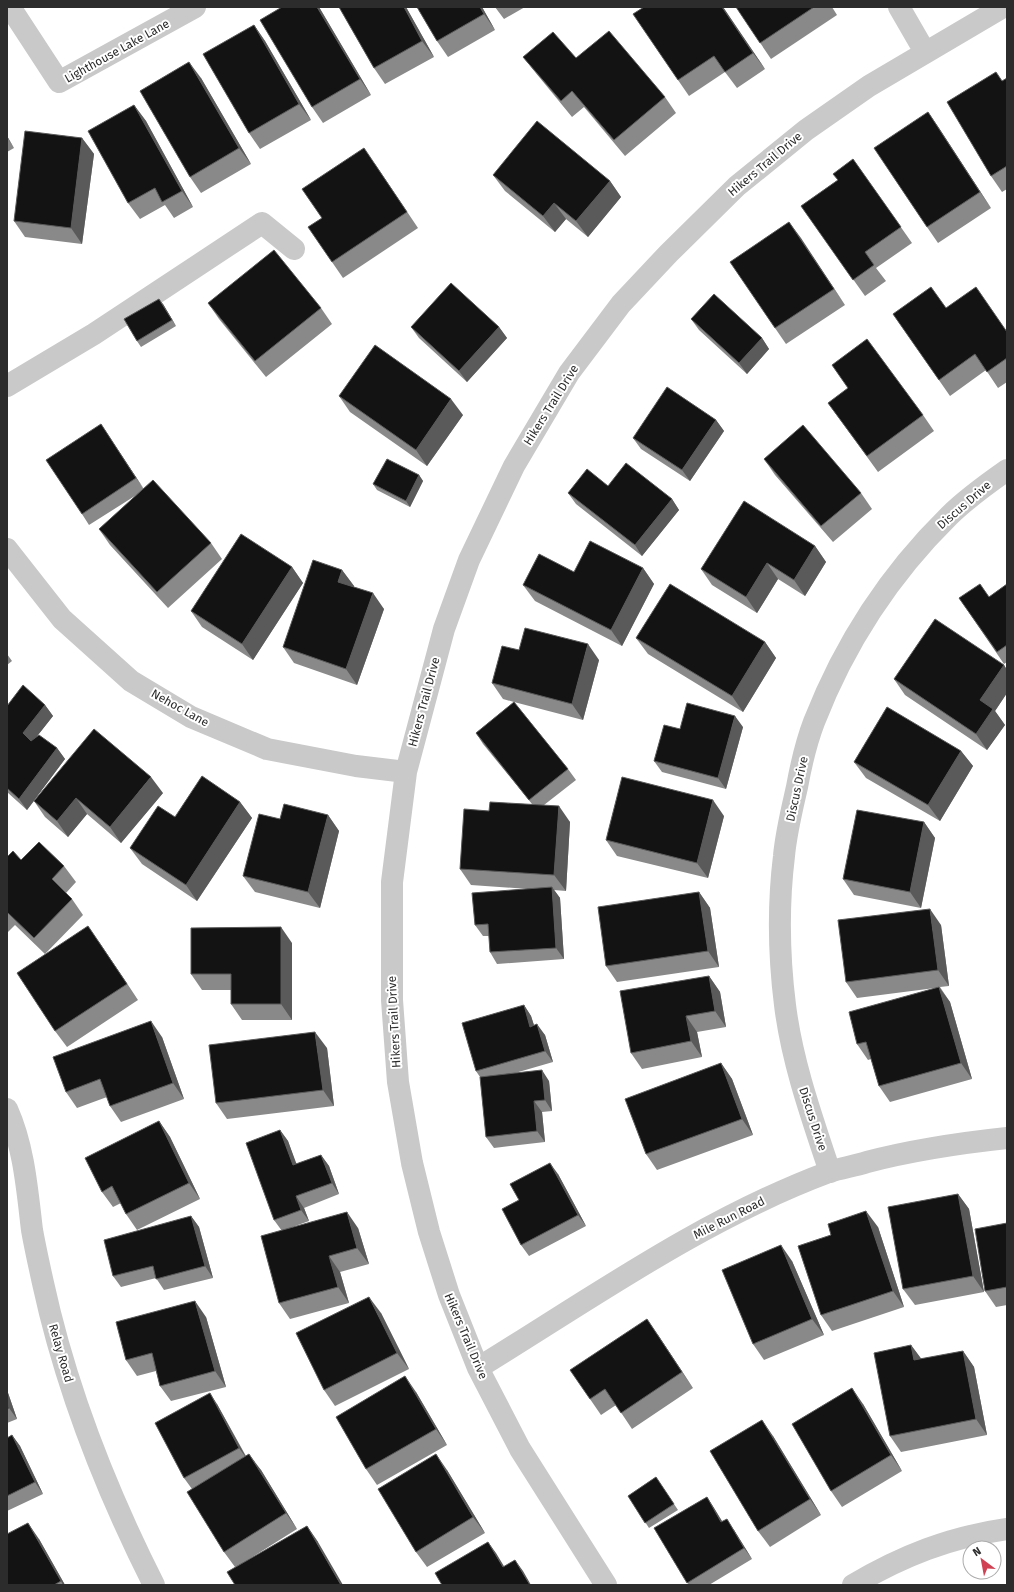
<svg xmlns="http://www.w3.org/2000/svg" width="1014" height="1592" viewBox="0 0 1014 1592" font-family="'Fira Sans',sans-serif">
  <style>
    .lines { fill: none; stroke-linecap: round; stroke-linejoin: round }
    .minor { stroke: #c9c9c9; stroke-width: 22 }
    .wall { fill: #898989 }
    .shaded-wall { fill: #5a5a5a }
    .building { fill: #131313; stroke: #5a5a5a }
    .labels { text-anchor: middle; stroke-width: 4; stroke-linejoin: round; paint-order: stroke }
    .street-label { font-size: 12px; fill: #2c2c2c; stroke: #fff }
  </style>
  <rect width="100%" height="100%" fill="#fff"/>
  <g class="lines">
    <!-- minor -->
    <path class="minor" d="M10,7l49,75 136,-75
      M899,7l26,45
      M7,386l87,-52 168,-111 32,26
      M7,549l55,70 69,62 60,36 76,32 89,17 50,6
      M7,1109c17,38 20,79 25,121 3,17 7,35 11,53 23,106 62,205 111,302
      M830,1172c-18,-54 -38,-110 -45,-167 -6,-48 -7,-100 -1,-149 2,-23 8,-47 13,-69 4,-22 9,-44 17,-65 30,-77 76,-148 135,-206 17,-17 38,-32 58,-46
      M478,1368c114,-70 225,-149 351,-196 12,-4 26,-6 38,-10 46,-12 93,-19 140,-24
      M606,1585l-86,-136 -42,-81 -29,-73 -20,-63 -17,-69 -14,-81 -6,-82v-118l14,-110 38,-143 25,-69 45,-94 55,-93 52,-69 48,-51 68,-67 69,-56 63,-44 134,-79
      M853,1585c49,-29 97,-48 154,-56"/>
  </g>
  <!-- wall -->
  <path class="wall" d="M319,7l52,88 -48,28 -11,-16z
    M339,7h67l28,50 -49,27 -11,-16z
    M417,7h65l13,23 -47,27 -11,-16z
    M495,7h30l-21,12z
    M644,7h79l42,62 -28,19 -12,-16 -36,24 -11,-16z
    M736,7h96l5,8 -66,44z
    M254,25l11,16 46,79 -51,29 -11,-16z
    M523,57l53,1 89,39 11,16 -51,43 -41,-49 -12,10 -37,-45z
    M201,78l50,86 -50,29 -11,-16z
    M1007,78v111l-5,3 -11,-16z
    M134,105l12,16 47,86 -19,11 -9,-13 -25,14 -12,-16z
    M928,112l63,96 -53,35 -11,-16z
    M7,136l7,12 -7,4z
    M82,138l12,16 -12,90 -57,-7 -11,-16z
    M853,159l59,84 -36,25 10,13 -21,15 -64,-90 37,-26z
    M375,164l43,64 -75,50 -11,-16 -10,-44z
    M493,175l117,6 11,16 -33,40 -22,-18 -11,13 -50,-41z
    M789,222l56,83 -59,39 -11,-16z
    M208,303l113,5 11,16 -66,53 -47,-58z
    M163,304l13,22 -35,21 -4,-6z
    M946,308l61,24v50l-9,6 -12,-18 -36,26 -57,-82z
    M691,319l71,19 7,11 -22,25 -48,-44z
    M411,327h88l8,11 -40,44 -48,-44z
    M339,396l124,19 -36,51 -77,-54z
    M828,403l95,12 11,16 -56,41z
    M716,420l8,11 -34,50 -49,-32 -8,-11z
    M101,424l42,64 68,55 11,16 -54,49 -58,-63 -11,-16 39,-35 -49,31 -7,-11z
    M764,459l97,34 11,16 -39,33 -58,-67z
    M419,475l4,6 -13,26 -33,-17 -4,-6z
    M568,493l104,6 7,11 -37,46 -66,-52z
    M815,546l11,16 -21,34 -27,-17 -21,34 -45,-28 -11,-16z
    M292,567l11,16 -50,77 -51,-33 -11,-16z
    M643,568l11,16 -32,62 -87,-45 -12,-16z
    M342,570l12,16h-1l31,23 -27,76 -63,-22 -11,-16z
    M1007,584v78l-3,2 -45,-66 30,-1z
    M636,638l129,4 11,16 -33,54 -95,-58z
    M519,650l80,10 -16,60 -69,-18 54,67 8,11 -32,25 26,17 -4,69 -12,-1 6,8 4,61 -67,5 -7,-12 -1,-16h-6l-8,-11 53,-36 -57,-4 -11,-16 29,-58 43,-7 -49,-60 -7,-11 38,-31 -11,-3 -11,-16z
    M7,654l5,7 -5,4z
    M1004,665l3,5v23l-12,18 10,14 -18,25 -82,-55 -11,-16z
    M45,705l8,11 -16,20 20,12 8,11 -31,41 129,-7 -42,50 -34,-29 -19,23 -23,-20 -11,-16 -7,9 -20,-18v-86z
    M743,727l-17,62 -64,-17 -8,-11 26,-32z
    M961,751l12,15 -33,55 -74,-43 -12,-16z
    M240,802l12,16 -55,83 -55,-37 -12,-16 45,-31z
    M328,815l11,16 -19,77 -65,-16 -12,-16 37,-57z
    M724,816l-16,62 -91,-22 -11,-16z
    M924,822l11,16 -14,70 -67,-13 -11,-16z
    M7,857l57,9 12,16 -10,11 6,6 11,16 -38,39 -30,-29 -8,8z
    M699,892l11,16 9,59 -102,15 -11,-16z
    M941,925l8,61 -9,1 10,15 22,77 -82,23 -11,-16 -8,-27 -3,1 -11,-16 78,-56 -78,10 -11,-16z
    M99,942l39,58 -71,47 -12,-16z
    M292,943v77h-50l-11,-16v-14h-29l-11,-16z
    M709,976l11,16 6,35 -29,5 5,25 -60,12 -11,-16z
    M524,1005l7,11 3,9 11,10 8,27 -38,11 34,8 3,30 -10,1 3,30 -51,6 -8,-11 -6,-60 -4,-6z
    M162,1037l22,62 -63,23 -11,-16 -3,-9 -30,11 -11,-16z
    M327,1048l7,58 -107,13 -11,-16z
    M721,1063l11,16 21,56 -96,35 -11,-16z
    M159,1121l11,16 30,62 -63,31 -11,-16 -5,-11 -8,4 -11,-15z
    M280,1130l8,11 8,23 25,-9 8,11 10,28 -35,14 5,13 -22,8 71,-1 11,36 -29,8 9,31 -59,16 -11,-16 3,-72 -8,-11z
    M558,1174l28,52 -57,30 -8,-11 -2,-45z
    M958,1194l11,15 15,83 -69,13 -12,-16z
    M191,1216l8,11 14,51 -49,12 -8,-12 -35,9 -8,-11z
    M1007,1223v82l-11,2 -11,-16z
    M878,1227l26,80 -72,24 -11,-16 10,-80z
    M792,1261l32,74 -60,25 -11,-16z
    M381,1313l28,56 -74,37 -11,-16z
    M206,1317l20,70 -55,14 -11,-15 -4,-15 -19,5 -11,-16z
    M658,1335l35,53 -61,41 -16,-24 -15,10 -11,-16z
    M911,1345l10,14 42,-8 11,16 13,68 -86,17 -11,-16z
    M7,1390l10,29 -10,4z
    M416,1392l31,53 -70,40 -11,-16z
    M217,1404l29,52 15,14 36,59 -59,37 69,-40 11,16 -83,25 -11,-15 -32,-63 -8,-11z
    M863,1404l39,67 -60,36 -11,-16z
    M12,1435l8,11 23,48 -36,17v-73z
    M773,1436l48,79 -51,32 -12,-16z
    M447,1470l38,63 -58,34 -11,-15z
    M656,1477l22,33 -29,18 -21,-32z
    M707,1497l7,11 8,13 12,9 18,29 -43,26h-20l-35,-57z
    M39,1539l26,46h-58z"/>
  <!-- shaded-wall -->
  <path class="shaded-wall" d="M317,7h2l52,88 -11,-16z
    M404,7h2l28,50 -12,-16z
    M480,7h2l13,23 -11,-16z
    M722,7h1l42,62 -12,-16z
    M254,25l11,16 46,79 -12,-16z
    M189,62l12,16 50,86 -12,-16z
    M134,105l12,16 47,86 -11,-16z
    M928,112l11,16 52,80 -11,-16z
    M7,136l7,12 -7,-11z
    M82,138l12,16 -12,90 -11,-16z
    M610,181l11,16 -33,40 -12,-16z
    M554,203l12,16 -11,13 -12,-16z
    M789,222l12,16 44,67 -11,-16z
    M159,299l4,5 13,22 -4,-6z
    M499,327l8,11 -40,44 -8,-11z
    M762,338l7,11 -22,25 -8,-11z
    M451,399l12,16 -36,51 -11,-16z
    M716,420l8,11 -34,50 -8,-11z
    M101,424l7,11 36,54 -8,-11z
    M419,475l4,6 -13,26 -4,-6z
    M672,499l7,11 -37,46 -7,-11z
    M815,546l11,16 -21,34 -11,-16z
    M767,563l11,16 -21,34 -11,-16z
    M292,567l11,16 -50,77 -11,-16z
    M643,568l11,16 -32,62 -11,-16z
    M342,570l12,16 -4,12 -12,-16z
    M373,593l11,16 -27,76 -11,-16z
    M765,642l11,16 -33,54 -11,-16z
    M588,644l11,16 -16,60 -11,-16z
    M1004,665l3,5v23l-12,18 10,14 -18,25 -11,-16 4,-34z
    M45,705l8,11 -22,28 -8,-11z
    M735,716l8,11 -17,62 -8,-11z
    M57,748l8,11 -38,51 -8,-11z
    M961,751l12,15 -33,55 -12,-16z
    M151,777l12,16 -42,50 -11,-16z
    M76,798l11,16 -19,23 -11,-16z
    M713,800l11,16 -16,62 -11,-15z
    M240,802l12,16 -55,83 -11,-16z
    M559,806l11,16 -4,69 -12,-16z
    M328,815l11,16 -19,77 -12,-16z
    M924,822l11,16 -14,70 -11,-16z
    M552,887l8,11 4,61 -8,-11z
    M699,892l11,16 9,59 -11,-16z
    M930,909l11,16 8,61 -11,-16z
    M88,926l11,16 39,58 -11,-16z
    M281,927l11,16v77l-11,-16z
    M709,976l11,16 6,35 -11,-16z
    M939,987l11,15 22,77 -11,-16z
    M524,1005l7,11 7,22 -8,-11z
    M686,1016l11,16 5,25 -11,-16z
    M151,1021l11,16 22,62 -11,-16z
    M537,1024l8,11 8,27 -8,-11z
    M315,1032l12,16 7,58 -11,-16z
    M721,1063l11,16 21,56 -11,-16z
    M542,1070l7,11 3,30 -7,-11z
    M534,1101l8,11 3,30 -8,-11z
    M159,1121l11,16 30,62 -11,-16z
    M280,1130l8,11 13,35 -8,-11z
    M321,1155l8,11 10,28 -7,-11z
    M550,1163l8,11 28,52 -8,-11z
    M958,1194l11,15 15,83 -11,-16z
    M296,1196l8,12 5,13 -8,-11z
    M866,1211l12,16 26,80 -11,-16z
    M347,1212l11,16 11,36 -12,-16z
    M191,1216l8,11 14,51 -8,-12z
    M781,1245l11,16 32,74 -12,-16z
    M329,1256l11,16 9,31 -11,-16z
    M369,1297l12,16 28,56 -12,-16z
    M195,1301l11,16 20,70 -11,-16z
    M647,1319l11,16 35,53 -11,-16z
    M911,1345l12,16 -9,-1z
    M963,1351l11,16 13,68 -11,-16z
    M405,1376l11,16 31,53 -11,-16z
    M852,1388l11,16 39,67 -11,-16z
    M7,1390l10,29 -8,-11 -2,-5z
    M210,1393l7,11 30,55 -8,-11z
    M762,1420l11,16 48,79 -11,-16z
    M12,1435l8,11 23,48 -8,-12z
    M249,1454l12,16 36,59 -11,-16z
    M436,1454l11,16 38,63 -12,-16z
    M707,1497l7,11 15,25 -8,-11z
    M727,1519l7,11 18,29 -8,-11z
    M28,1523l11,16 26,46h-2l-2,-4z
    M307,1526l11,16 25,43h-2z
    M488,1542l8,11 15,25 -8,-11z
    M515,1560l8,11 8,14h-1z"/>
  <!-- building -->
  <path class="building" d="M282,7h35l43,72 -48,28 -52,-87z
    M339,7h65l18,34 -48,27z
    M417,7h63l4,7 -47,27z
    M644,7h78l31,46 -28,19 -11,-16 -36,24 -45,-66z
    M736,7h78l-54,36z
    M254,25l45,79 -50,29 -46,-79z
    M609,31l56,66 -51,43 -42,-49 -11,10 -38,-44 30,-25 23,26z
    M189,62l50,86 -49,29 -50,-86z
    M996,72l6,9 5,-3v88l-16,10 -44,-74z
    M134,105l48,86 -20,11 -7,-14 -27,15 -40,-72z
    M928,112l52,80 -53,35 -53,-79z
    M537,121l73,60 -34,40 -22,-18 -11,13 -50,-41z
    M25,131l57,7 -11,90 -57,-7z
    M364,148l43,64 -75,50 -24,-35 14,-9 -20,-29z
    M853,159l48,68 -36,25 9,13 -21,15 -52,-74 37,-26 -5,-6z
    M789,222l45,67 -59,39 -45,-66z
    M274,250l47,58 -66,53 -47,-58z
    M451,283l48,44 -40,44 -48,-44z
    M931,287l15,21 30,-21 31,45v26l-20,14 -12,-18 -36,26 -46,-66z
    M714,294l48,44 -23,25 -48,-44z
    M159,299l13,21 -35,21 -13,-22z
    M867,339l56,76 -56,41 -39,-53 20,-15 -16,-23z
    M375,345l76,54 -35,51 -77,-54z
    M667,387l49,33 -34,50 -49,-32z
    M101,424l35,54 -54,36 -36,-54z
    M803,425l58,68 -40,33 -57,-67z
    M387,459l32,16 -13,26 -33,-17z
    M626,463l46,36 -37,46 -67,-52 19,-24 21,17z
    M153,480l58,63 -54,49 -58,-63z
    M744,501l71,45 -21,34 -27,-17 -21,34 -45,-28z
    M241,534l51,33 -50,77 -51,-33z
    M590,541l53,27 -32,62 -88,-45 16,-31 35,18z
    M313,560l29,10 -4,12 35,11 -27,76 -63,-22z
    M670,584l95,58 -33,54 -96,-58z
    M980,584l9,13 18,-13v61l-10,7 -38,-54z
    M935,619l69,46 -24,35 13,9 -17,25 -82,-55z
    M525,628l63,16 -16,60 -80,-21 10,-37 17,4z
    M23,685l22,20 -22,28 8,8 8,-6 18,13 -38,51 -12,-11v-82z
    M514,702l54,67 -39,31 -53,-67z
    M687,703l48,13 -17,62 -64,-17 10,-36 16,4z
    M887,707l74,44 -33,54 -74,-43z
    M94,729l57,48 -41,50 -34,-29 -19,23 -23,-20z
    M202,776l38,26 -54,83 -56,-37 28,-42 17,11z
    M622,777l91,23 -16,63 -91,-23z
    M490,802l69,4 -5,69 -94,-6 4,-60 25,2z
    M284,804l44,11 -20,77 -65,-16 16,-62 21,5z
    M857,810l67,12 -14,70 -67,-13z
    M39,842l25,24 -12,13 20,20 -38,39 -27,-26v-55l6,-6 8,9z
    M552,887l4,61 -66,4 -2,-28 -13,1 -3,-32z
    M699,892l9,59 -102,15 -8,-59z
    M930,909l8,61 -92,12 -8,-62z
    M88,926l39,58 -72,47 -38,-58z
    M281,927v77h-50v-30h-40v-46z
    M709,976l6,35 -29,5 5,25 -60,12 -11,-62z
    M939,987l22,76 -82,23 -13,-44 -9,2 -8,-32z
    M524,1005l6,22 7,-3 8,27 -69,20 -14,-48z
    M151,1021l22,62 -63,23 -10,-27 -34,13 -13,-35z
    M315,1032l8,58 -107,13 -7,-58z
    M721,1063l21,56 -96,35 -21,-55z
    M542,1070l3,30 -11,1 3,30 -51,6 -6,-60z
    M159,1121l30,62 -63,31 -14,-28 -10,6 -17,-34z
    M280,1130l13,35 28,-10 11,28 -36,13 5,14 -27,10 -28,-77z
    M550,1163l28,52 -57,30 -19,-36 17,-9 -9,-16z
    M958,1194l15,82 -70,13 -15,-82z
    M866,1211l27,80 -72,24 -23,-69 33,-11 -3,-11z
    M347,1212l10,36 -28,8 9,31 -59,16 -18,-67z
    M191,1216l14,50 -49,13 -3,-13 -40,10 -9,-36z
    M1007,1223v64l-22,4 -10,-62z
    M781,1245l31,74 -59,25 -31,-74z
    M369,1297l28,56 -73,37 -28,-57z
    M195,1301l20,70 -55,15 -8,-33 -26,7 -10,-38z
    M647,1319l35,53 -61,41 -16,-24 -15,10 -20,-29z
    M911,1345l3,15 49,-9 13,68 -86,17 -16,-83z
    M405,1376l31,53 -70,40 -30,-52z
    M852,1388l39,67 -60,36 -39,-67z
    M210,1393l29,55 -55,30 -29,-55z
    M7,1403l2,5 -2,1z
    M762,1420l48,79 -52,32 -48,-80z
    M12,1435l23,47 -28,14v-58z
    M249,1454l37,59 -62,39 -37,-60z
    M436,1454l37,63 -57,35 -38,-63z
    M656,1477l18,27 -29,19 -17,-27z
    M707,1497l14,25 6,-3 17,29 -57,35 -33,-55z
    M28,1523l33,58 -7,4h-47v-51z
    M307,1526l34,59h-106l-8,-13z
    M488,1542l15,25 12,-7 15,25h-88l-7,-12z"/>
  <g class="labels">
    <!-- street labels -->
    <g class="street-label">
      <text transform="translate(117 51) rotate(-29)" y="4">Lighthouse Lake Lane</text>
      <text transform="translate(765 164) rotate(-40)" y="4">Hikers Trail Drive</text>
      <text transform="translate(551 405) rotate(-58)" y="4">Hikers Trail Drive</text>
      <text transform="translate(964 505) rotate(-41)" y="4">Discus Drive</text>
      <text transform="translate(424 702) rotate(-75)" y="4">Hikers Trail Drive</text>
      <text transform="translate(180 708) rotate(29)" y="4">Nehoc Lane</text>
      <text transform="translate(797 789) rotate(-78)" y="4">Discus Drive</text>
      <text transform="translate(394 1022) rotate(-93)" y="4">Hikers Trail Drive</text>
      <text transform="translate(813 1119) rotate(72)" y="4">Discus Drive</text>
      <text transform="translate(729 1218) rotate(-27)" y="4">Mile Run Road</text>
      <text transform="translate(466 1336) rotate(67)" y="4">Hikers Trail Drive</text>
      <text transform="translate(61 1353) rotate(74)" y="4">Relay Road</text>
    </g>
  </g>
  <!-- border -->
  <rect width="1014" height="1592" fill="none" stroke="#2c2c2c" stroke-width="16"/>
  <!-- north arrow -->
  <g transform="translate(982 1560) rotate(328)"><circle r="19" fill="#ffffff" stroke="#ababab"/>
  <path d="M0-3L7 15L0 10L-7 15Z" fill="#d04253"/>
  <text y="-6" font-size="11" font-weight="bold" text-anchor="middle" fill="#2c2c2c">N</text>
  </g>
</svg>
